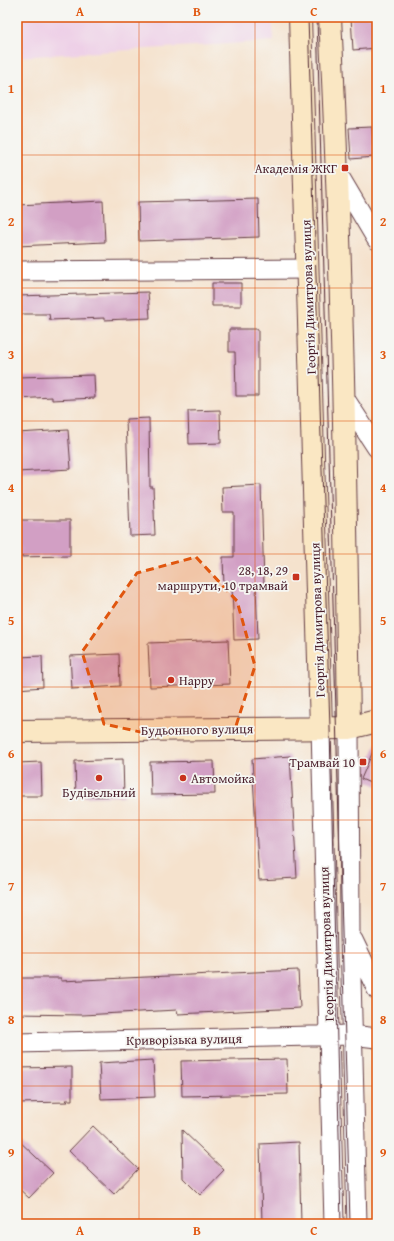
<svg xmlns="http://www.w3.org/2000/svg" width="394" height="1241" viewBox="0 0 394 1241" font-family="'Gentium Book Plus',serif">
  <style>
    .built { fill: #eed0e7 }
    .building { fill: #d29fc4 }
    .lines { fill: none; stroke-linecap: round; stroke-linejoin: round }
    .street-casing { stroke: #643c43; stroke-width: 21 }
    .secondary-casing { stroke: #643c43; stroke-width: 24 }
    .street { stroke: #fff; stroke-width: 19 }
    .secondary { stroke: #fae7c3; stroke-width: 22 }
    .tram { stroke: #4a1f2b; stroke-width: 1 }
    .marked { fill: #e0560e; fill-opacity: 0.2; stroke: #e0560e; stroke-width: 3; stroke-dasharray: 8 5; stroke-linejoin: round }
    .grid { fill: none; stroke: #e0560e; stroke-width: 1; stroke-opacity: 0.55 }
    .poi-dot { fill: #c8321e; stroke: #f6f6f2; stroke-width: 1.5 }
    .labels { text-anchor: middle; stroke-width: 3.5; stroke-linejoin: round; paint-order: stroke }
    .poi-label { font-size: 13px; fill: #4a1f2b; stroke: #f6f6f2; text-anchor: end }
    .street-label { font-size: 13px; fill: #4a1f2b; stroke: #f6f6f2 }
    .neatline { fill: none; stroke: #e0560e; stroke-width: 1.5 }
    .grid-label { font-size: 13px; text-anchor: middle; font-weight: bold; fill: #e0560e }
  </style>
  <rect width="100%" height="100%" fill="#f6f6f2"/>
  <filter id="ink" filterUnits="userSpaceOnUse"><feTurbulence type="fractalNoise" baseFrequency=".025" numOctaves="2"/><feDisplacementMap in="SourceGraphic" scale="8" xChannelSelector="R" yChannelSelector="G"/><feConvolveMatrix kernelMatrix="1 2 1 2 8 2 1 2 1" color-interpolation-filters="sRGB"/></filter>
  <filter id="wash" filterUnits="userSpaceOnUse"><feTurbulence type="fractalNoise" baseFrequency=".012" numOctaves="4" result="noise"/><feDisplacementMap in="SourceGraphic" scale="16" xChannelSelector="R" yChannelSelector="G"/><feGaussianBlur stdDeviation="0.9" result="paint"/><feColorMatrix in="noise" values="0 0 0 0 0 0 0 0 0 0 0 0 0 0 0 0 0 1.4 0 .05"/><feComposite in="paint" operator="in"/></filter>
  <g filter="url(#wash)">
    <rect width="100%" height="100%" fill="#f5e2cd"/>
    <!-- built -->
    <path class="built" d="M17,17h255l2,24 -257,16z"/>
    <g id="blocks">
      <!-- building -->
      <path class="building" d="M351,17h26v31l-24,2z
        M372,127l2,30 -23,2 -2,-31z
        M258,199l1,38 -120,4 -1,-39z
        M103,201l2,41 -88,4v-41z
        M212,283h29v23h-29z
        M148,292l2,26 -46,2v-2l-54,2 -1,-6h-32v-18z
        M229,329h29v67h-22l-1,-44h-6z
        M94,375l1,23 -43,2v-3l-35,2v-22z
        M220,410l1,33 -32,1 -1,-33z
        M149,418l1,69h3l2,48 -25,1 -4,-117z
        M68,430l3,39 -54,3v-39z
        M261,485l3,100 -8,1 2,53 -24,1 -2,-53h-8l-1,-30h11v-45h-11l-1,-25z
        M17,520h53v36l-53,1z
        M228,640l2,44 -80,3 -2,-44z
        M119,654l1,32 -48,3 -2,-33z
        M42,656l1,31 -26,2v-32z
        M377,742v44l-16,-7z
        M290,756l7,122 -38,2 -7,-121z
        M123,759l1,37 -48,1 -1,-36z
        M214,761l1,33 -64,1 -1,-33z
        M41,762l1,34h-25v-33z
        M298,970l2,38 -122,6 -1,-4 -95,5 -65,-1v-36h44v3z
        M287,1059l1,35 -106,2 -1,-35z
        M153,1060l2,37 -54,2 -2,-36z
        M72,1067v33h-6l2,2 -51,1v-35z
        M93,1126l45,43 -24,25 -45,-43z
        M182,1130l42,40 -24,25 -17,-17z
        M17,1139l36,34 -24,25 -12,-11z
        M299,1142l2,82h-39l-2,-80z"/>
    </g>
  </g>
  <g filter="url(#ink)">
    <use href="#blocks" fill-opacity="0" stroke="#643c43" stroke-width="1"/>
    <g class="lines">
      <defs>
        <path id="street" d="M338,174l39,66
          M17,271l290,-2
          M345,399l32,49
          M321,728l13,496
          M349,728l1,206 7,290
          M353,940l24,50
          M17,1043l335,-8 25,3"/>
        <path id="secondary" d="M300,17l21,711
          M330,17c12,237 16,474 19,711
          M17,731l332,-3 28,-7"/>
      </defs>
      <!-- street casing -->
      <use href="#street" class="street-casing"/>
      <!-- secondary casing -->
      <use href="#secondary" class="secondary-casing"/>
      <!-- street -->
      <use href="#street" class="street"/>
      <!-- secondary -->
      <use href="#secondary" class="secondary"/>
      <!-- tram -->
      <path class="tram" d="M308,17l22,711 11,496
        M317,17l33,1207"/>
    </g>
  </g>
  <!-- marked area -->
  <path class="marked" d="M196,557l41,44 18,65 -20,63 -81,6 -50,-11 -22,-72 55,-79z"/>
  <!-- grid -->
  <path class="grid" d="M139,17v1207M255,17v1207M17,155h360M17,288h360M17,421h360M17,554h360M17,687h360M17,820h360M17,953h360M17,1086h360"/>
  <!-- markers -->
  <g class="poi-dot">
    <rect x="341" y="164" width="8" height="8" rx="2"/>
    <rect x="292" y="573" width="8" height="8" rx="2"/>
    <circle cx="171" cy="680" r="4"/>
    <rect x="359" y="758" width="8" height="8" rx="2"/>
    <circle cx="99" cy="778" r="4"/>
    <circle cx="183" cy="778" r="4"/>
  </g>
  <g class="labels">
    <!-- poi labels -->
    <g class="poi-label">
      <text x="337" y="173">Академія ЖКГ</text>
      <text x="288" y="575">28, 18, 29<tspan x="288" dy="15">маршрути, 10 трамвай</tspan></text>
      <text x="179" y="685" text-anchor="start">Happy</text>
      <text x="355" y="767">Трамвай 10</text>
      <text x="191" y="783" text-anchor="start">Автомойка</text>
      <text x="99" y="797" text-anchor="middle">Будівельний</text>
    </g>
    <!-- street labels -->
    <g class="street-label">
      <text transform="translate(308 297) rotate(-92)" y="5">Георгія Димитрова вулиця</text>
      <text transform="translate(317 620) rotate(-92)" y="5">Георгія Димитрова вулиця</text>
      <text transform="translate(197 729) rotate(-1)" y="5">Будьонного вулиця</text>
      <text transform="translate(326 944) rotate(-92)" y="5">Георгія Димитрова вулиця</text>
      <text transform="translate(184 1039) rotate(-1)" y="5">Криворізька вулиця</text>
    </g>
  </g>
  <!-- margin -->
  <rect width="394" height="1241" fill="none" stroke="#f6f6f2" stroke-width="44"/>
  <rect x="22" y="22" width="350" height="1197" class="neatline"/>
  <g class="grid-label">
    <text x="80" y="16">A</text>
    <text x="197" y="16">B</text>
    <text x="314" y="16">C</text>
    <text x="11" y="93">1</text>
    <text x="383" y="93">1</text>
    <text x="11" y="226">2</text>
    <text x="383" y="226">2</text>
    <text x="11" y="359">3</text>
    <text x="383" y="359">3</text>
    <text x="11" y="492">4</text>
    <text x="383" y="492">4</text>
    <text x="11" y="625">5</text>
    <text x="383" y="625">5</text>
    <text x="11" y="758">6</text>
    <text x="383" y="758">6</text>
    <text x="11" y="891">7</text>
    <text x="383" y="891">7</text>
    <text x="11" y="1024">8</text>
    <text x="383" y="1024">8</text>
    <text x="11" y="1157">9</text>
    <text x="383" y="1157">9</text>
    <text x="80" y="1235">A</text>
    <text x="197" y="1235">B</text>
    <text x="314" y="1235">C</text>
  </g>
</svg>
